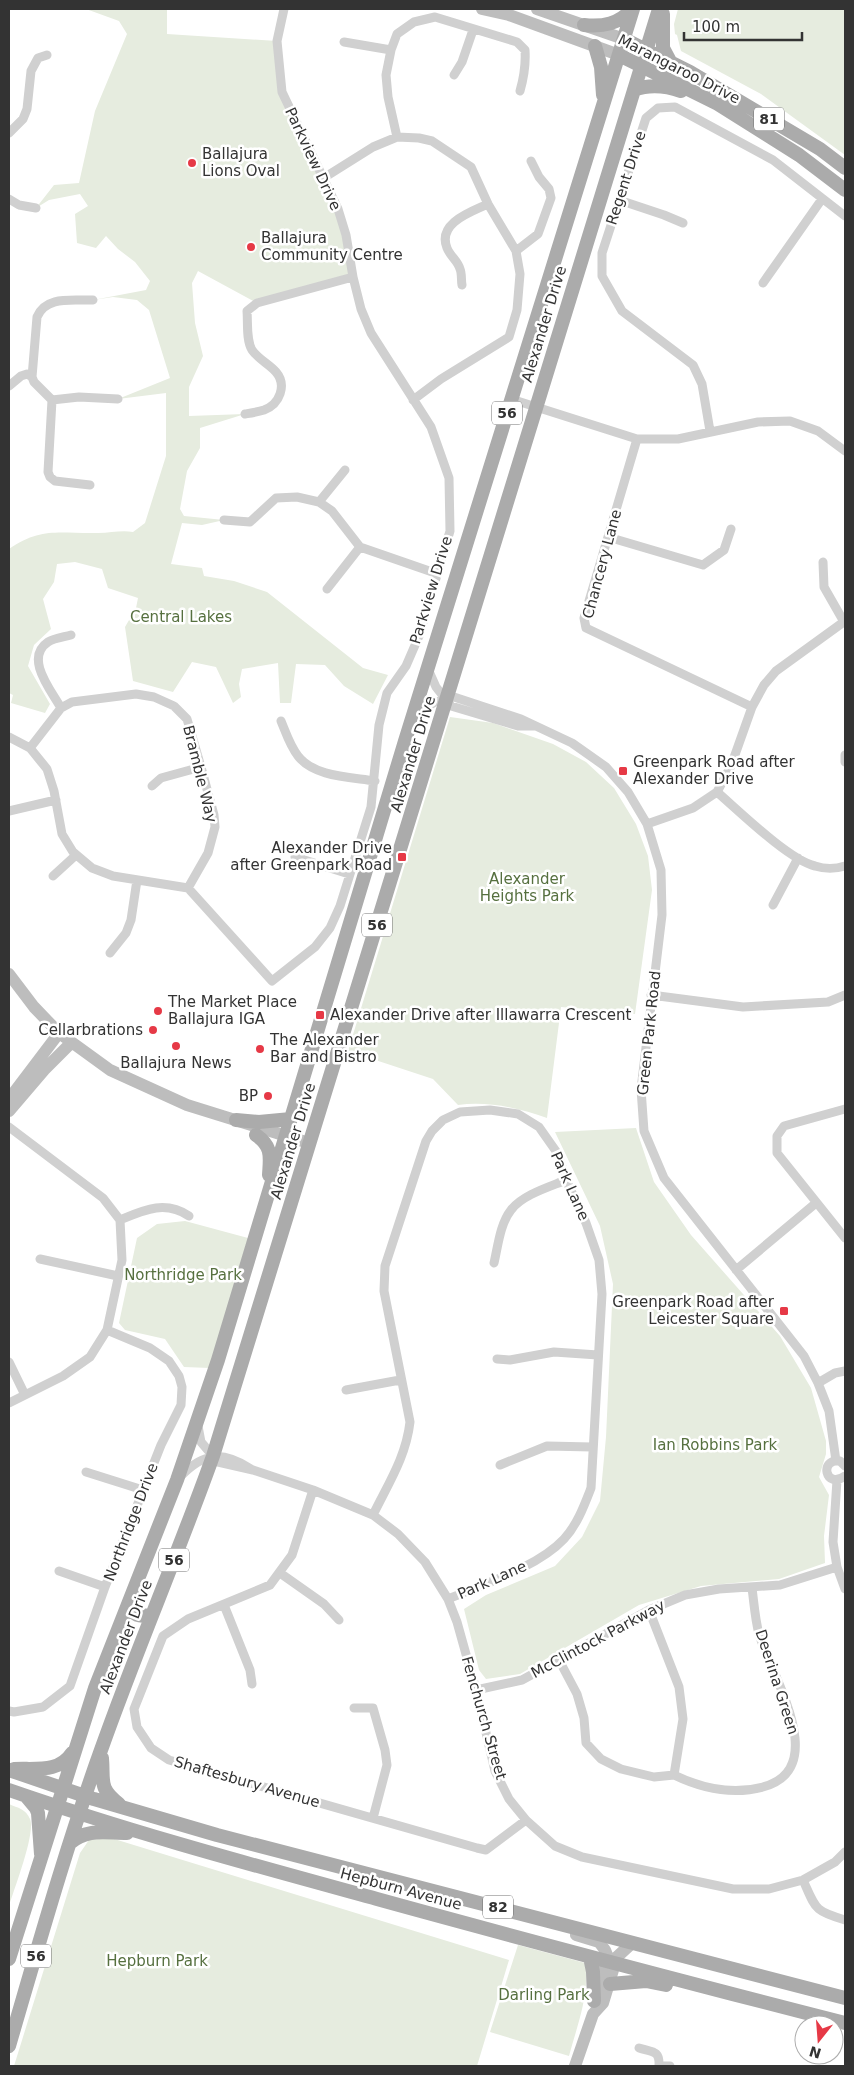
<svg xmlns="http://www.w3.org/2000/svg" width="854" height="2075" viewBox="0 0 854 2075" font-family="'DejaVu Sans',sans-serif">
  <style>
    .green { fill: #e6ecdf }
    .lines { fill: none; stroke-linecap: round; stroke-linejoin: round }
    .street { stroke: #d0d0d0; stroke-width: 9 }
    .secondary { stroke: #bdbdbd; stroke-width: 12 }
    .primary { stroke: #ababab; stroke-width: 14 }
    .poi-dot { fill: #e63946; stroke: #fff; stroke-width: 2 }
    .labels { text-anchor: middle; stroke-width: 5; stroke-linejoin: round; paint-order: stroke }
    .shield { fill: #fff; stroke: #707070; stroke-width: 1 }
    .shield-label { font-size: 14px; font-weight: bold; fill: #333 }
    .street-label { font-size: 15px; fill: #333; stroke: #fff }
    .poi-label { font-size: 15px; fill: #333; stroke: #fff; text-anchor: start }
    .park-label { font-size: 15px; fill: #56703f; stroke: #fff }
  </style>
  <rect width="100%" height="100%" fill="#fff"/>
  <!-- green -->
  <path class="green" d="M57,9h110v25l110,7 5,51 56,117 15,68 -96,26 -59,-32 -6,12 3,40 8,33 -14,31v29l56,-2 -45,14v20l-13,23 -7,38 4,7 40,4 -22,5 -20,-2 -11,41 31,4 2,8 30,5 33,11 96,76 25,7 -15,29 -29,-18 -19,-21 -29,-1 -5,39h-11l-2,-40 -36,6 -3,15 2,13 -8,6 -17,-36 -24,-5 -19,30 -40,-11 -8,-54 11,-19 2,-10 -30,-10 -6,-19 -27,-7 -18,2 -3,18 -11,17 8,30 -17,16 -6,21 22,38 -5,9 -34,-10 2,-8 -4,-2v-144c33,-23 52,-15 89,-16 13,0 23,-3 35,-1l12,-9 21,-67v-63l-48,6 52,-21 -21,-68 -12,-10 -24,-3 -20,3 53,-10 4,-9 -15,-19 -17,-13 -12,-13 -10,12 -19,-5 -2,-29 13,-8 -8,-12 -31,6 -13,8 18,-23 25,-2 16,-72 32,-77 -8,-13 -33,-12z
    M678,9h167v146l-84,-61 -80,-43 -4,-16 -2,-1 -1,-10z
    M450,717l43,6 60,21 33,18 28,26 22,36 12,32 4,34 -17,124 -74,-7 -14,111c-28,-10 -59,-17 -89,-13l-25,-26 -85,-28z
    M636,1128l18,54 37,53 89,101 31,52 15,53v13l-7,23 10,18 -5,41 1,27 -46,16 -78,7 -62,19 -119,69 -34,5 -7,-9 -15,-61 22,-14 69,-29 27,-29 18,-36 6,-64 7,-153 -13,-58 -45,-94z
    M185,1221l63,17 -38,130 -26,-1 -19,-28 -40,-9 -6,-7 18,-85 20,-14z
    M9,1804c9,4 17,5 21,15 6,14 -16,70 -21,87z
    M111,1838l398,122 -32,106h-463l66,-213 9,-13z
    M518,1945l67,18c5,31 -8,63 -16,93l-79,-24z"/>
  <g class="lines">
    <!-- street -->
    <path class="street" d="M344,42l47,8
      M454,75l8,-13 11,-32
      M9,133l14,-14 4,-10 4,-38 7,-13 9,-3
      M397,137l-9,-40 -2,-22 5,-25 6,-16 17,-12 21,-5 82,25 8,8c1,15 -1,27 -5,41
      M322,179l51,-32 24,-10 22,1 13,3 39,26 17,37 28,47 4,23 -3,36 -8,27 -68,42 -28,21
      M9,199l10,6 17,3
      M619,200l45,15 19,8
      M516,251l22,-17 13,-36 -2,-9 -10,-12 -8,-16
      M763,283l59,-84
      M462,285c-1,-5 0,-12 -2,-16 -2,-8 -10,-13 -13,-21 -10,-25 24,-36 41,-44
      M32,377l2,5 18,18 -4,72 2,5 5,4 35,4
      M9,386l12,-10 6,-2 5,3 5,-60c9,-22 36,-16 56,-17
      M511,399l126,40h41l80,-17 32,-1 28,10 27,20
      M52,400l27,-3 39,2
      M245,414c6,-1 13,-2 19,-4 16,-6 23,-25 12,-38 -7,-8 -18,-13 -24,-22 -6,-10 -4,-27 -5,-39l10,-8 96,-26
      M710,431l-8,-47 -9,-19 -71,-54 -20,-35v-23l44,-135 12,-10 17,-1 98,53 72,56
      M637,439l-53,179 2,10 166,79
      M319,502l26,-32
      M224,520l26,2 26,-24 21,-1 22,5 13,9 28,36 78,27
      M608,537l95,28 21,-15 7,-21
      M823,562l1,25 20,35
      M327,589l33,-42
      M428,669l8,18 15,19 67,20h15
      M61,708c-10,-18 -37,-50 -13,-66 6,-4 16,-5 23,-7
      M281,721c5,12 9,25 17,35 16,21 53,21 77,25
      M415,726l12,-19 8,-5 19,-5 67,22 51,24 34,24 22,25 19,32 14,46 1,45 -21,174 3,42 20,47 140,178 14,27 11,28 7,50
      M9,737l21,11 17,21 7,22 8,43 11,18 19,16 21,8 75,12 84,93 43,-34 15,-19 10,-22 31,-99 8,-82 8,-32 19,-27 13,-30 31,-105 -1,-53 -18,-51 -60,-94 -10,-24 -8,-32 -7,-42 -8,-26 -56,-117 -5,-51 7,-32
      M30,748l31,-40 11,-6 64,-8 18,3 20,9 13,13 14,48 13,48 1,12 -7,26 -20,35
      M845,755v7
      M152,786l9,-8 40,-11
      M717,792c22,19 72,68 98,74 9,3 21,3 30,0
      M9,811l47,-11
      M647,824l46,-16 24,-16 14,-26 21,-59 12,-22 12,-14 69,-50
      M295,857l54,17
      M53,876l23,-21
      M773,905l25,-47
      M110,953l16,-20 5,-13 6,-40
      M651,995l92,12 85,-5 17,-7
      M845,1109l-61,17 -7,10v17l68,85
      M9,1127l94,71 17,22 2,40 -15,70 -17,27 -27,19 -54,27
      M120,1220c24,-10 45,-20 69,-4
      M40,1259l78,17
      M494,1263c4,-17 6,-39 17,-53 11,-15 38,-23 55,-30
      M736,1270l80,-67
      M497,1359l13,1 44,-8 44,3
      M9,1362l16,33
      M818,1383l17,-10 10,-2
      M346,1390l54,-10
      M198,1426l3,16 17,20 35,8 60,20 60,25 25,19 27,28 23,37 9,23 19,68 19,81 14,28 17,21 29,26 27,11 151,32h36l34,-9 32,-18 10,-10
      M500,1465l47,-19 45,1
      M845,1466l-5,-5c-21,-3 -15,29 5,15
      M86,1472l57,18
      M181,1476c23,-24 42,-25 70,-7
      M837,1480l-4,62 4,25 8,22
      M313,1490l-21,65 -22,30 -82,34 -25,17 -29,73 3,18 14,21 18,12 308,88 9,2 40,-30
      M373,1515c15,-31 33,-58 37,-93l-26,-131 1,-25 41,-125 6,-10 11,-11 17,-8 30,-2 28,4 21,13 19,27 8,26 20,43 13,37 3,34 -11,194c-7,18 -14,37 -27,51 -26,28 -80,45 -116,60
      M59,1571l46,16
      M280,1573l44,31 15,16
      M224,1605l26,65 2,14
      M649,1610l30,77 4,32 -9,56
      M559,1660l18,34 7,24 2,25 15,16 20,10 33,8 20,-2
      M476,1690l46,-10 127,-70 36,-15 34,-6 61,-4 57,-18
      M354,1708h19l12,42 2,15 -14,53
      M9,1711l5,1 29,-5 27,-21 35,-99 56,-142 20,-40 1,-18 -3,-11 -10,-15 -19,-13 -43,-18
      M674,1775c27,13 59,20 89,12 69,-19 8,-112 -4,-153 -4,-15 -5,-31 -7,-46
      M803,1880c13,29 11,31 42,40
      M639,2048c13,4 21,2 20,18
      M659,2066h11"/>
    <!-- secondary -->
    <path class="secondary" d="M482,9l27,6 110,40
      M537,9l87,30
      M9,974l25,33 25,26 51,37 77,35 122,38
      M9,1099l50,-66
      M9,1111l35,-41 27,-27
      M595,1998l10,-30 26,-24
      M575,2066l18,-52 10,-11 10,-33 -8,-20 -6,-8 -23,-7"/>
    <!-- primary -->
    <path class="primary" d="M663,14v34l8,15
      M584,25c19,2 35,-1 48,-16
      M624,39l66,33 130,77 25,19
      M595,46l6,21 2,28
      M619,55l99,49 81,51 46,35
      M634,90c16,-6 32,-4 47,1
      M236,1120l23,2 32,-3
      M256,1135c17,12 14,22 13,40
      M128,1605c6,11 10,12 23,10
      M102,1758c2,23 -4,30 17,46
      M14,1769c22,-1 45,4 58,-16
      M9,1770l85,29 123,36 628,163
      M9,1790c121,42 244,75 368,109 156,43 312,84 468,124
      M26,1796l10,12 2,5 3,41
      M70,1843c17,-15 35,-10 57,-10
      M590,1957l3,15 1,29
      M9,1959l86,-271 82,-208 41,-120 187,-619 228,-732
      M610,1984l36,-3 20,4
      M9,2046c29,-99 57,-199 92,-296 35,-99 77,-196 112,-294l446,-1447"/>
  </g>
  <!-- markers -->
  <g class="poi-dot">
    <circle cx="192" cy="163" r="5"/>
    <circle cx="251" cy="247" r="5"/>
    <rect x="618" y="766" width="10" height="10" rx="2.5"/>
    <rect x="397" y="852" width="10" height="10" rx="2.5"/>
    <circle cx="158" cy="1011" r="5"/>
    <rect x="315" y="1010" width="10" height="10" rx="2.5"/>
    <circle cx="153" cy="1030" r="5"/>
    <circle cx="176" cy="1046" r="5"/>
    <circle cx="260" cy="1049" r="5"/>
    <circle cx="268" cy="1096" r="5"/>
    <rect x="779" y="1306" width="10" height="10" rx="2.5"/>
  </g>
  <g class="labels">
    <!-- shield labels -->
    <g class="shield">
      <rect x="754" y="107.5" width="30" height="23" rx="4"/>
      <rect x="492" y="401.5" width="30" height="23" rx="4"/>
      <rect x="362" y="913.5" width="30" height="23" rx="4"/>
      <rect x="159" y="1548.5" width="30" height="23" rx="4"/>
      <rect x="483" y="1895.5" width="30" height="23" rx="4"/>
      <rect x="21" y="1944.5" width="30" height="23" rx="4"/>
    </g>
    <g class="shield-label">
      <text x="769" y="124">81</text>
      <text x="507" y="418">56</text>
      <text x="377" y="930">56</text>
      <text x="174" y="1565">56</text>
      <text x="498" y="1912">82</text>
      <text x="36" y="1961">56</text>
    </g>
    <!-- street labels -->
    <g class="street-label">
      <text transform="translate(679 69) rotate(27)" y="5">Marangaroo Drive</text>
      <text transform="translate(313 159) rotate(65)" y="5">Parkview Drive</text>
      <text transform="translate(626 178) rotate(-72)" y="5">Regent Drive</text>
      <text transform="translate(544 324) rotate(-73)" y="5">Alexander Drive</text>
      <text transform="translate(602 564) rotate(-75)" y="5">Chancery Lane</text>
      <text transform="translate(431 590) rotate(-73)" y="5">Parkview Drive</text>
      <text transform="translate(413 754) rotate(-73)" y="5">Alexander Drive</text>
      <text transform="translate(200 774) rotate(76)" y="5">Bramble Way</text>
      <text transform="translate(649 1033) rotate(-84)" y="5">Green Park Road</text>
      <text transform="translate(293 1141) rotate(-73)" y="5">Alexander Drive</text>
      <text transform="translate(570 1186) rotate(66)" y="5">Park Lane</text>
      <text transform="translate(131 1522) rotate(-69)" y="5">Northridge Drive</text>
      <text transform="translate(492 1580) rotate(-24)" y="5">Park Lane</text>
      <text transform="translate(126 1637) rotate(-69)" y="5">Alexander Drive</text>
      <text transform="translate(598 1639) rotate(-28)" y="5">McClintock Parkway</text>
      <text transform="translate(777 1682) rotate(72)" y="5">Deerina Green</text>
      <text transform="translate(484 1718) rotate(74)" y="5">Fenchurch Street</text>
      <text transform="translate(247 1782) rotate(16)" y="5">Shaftesbury Avenue</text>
      <text transform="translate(401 1889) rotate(15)" y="5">Hepburn Avenue</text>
    </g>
    <!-- poi labels -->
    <g class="poi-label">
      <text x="202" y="159">Ballajura<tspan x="202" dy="17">Lions Oval</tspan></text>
      <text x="261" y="243">Ballajura<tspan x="261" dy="17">Community Centre</tspan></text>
      <text x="633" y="767">Greenpark Road after<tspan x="633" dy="17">Alexander Drive</tspan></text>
      <text x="392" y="853" text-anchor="end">Alexander Drive<tspan x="392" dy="17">after Greenpark Road</tspan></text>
      <text x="168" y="1007">The Market Place<tspan x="168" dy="17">Ballajura IGA</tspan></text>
      <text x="330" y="1020">Alexander Drive after Illawarra Crescent</text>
      <text x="143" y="1035" text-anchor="end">Cellarbrations</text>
      <text x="270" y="1045">The Alexander<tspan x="270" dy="17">Bar and Bistro</tspan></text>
      <text x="176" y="1068" text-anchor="middle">Ballajura News</text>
      <text x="258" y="1101" text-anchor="end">BP</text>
      <text x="774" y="1307" text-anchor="end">Greenpark Road after<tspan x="774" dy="17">Leicester Square</tspan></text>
    </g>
    <!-- park labels -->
    <g class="park-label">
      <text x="181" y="622">Central Lakes</text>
      <text x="527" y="884">Alexander<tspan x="527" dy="17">Heights Park</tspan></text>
      <text x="183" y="1280">Northridge Park</text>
      <text x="715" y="1450">Ian Robbins Park</text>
      <text x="157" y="1966">Hepburn Park</text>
      <text x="544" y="2000">Darling Park</text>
    </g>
  </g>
  <!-- border -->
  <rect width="854" height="2075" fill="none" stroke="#333333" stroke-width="20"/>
  <!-- north arrow -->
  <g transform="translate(819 2040) rotate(197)"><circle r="24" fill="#ffffff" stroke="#adadad"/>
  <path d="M0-4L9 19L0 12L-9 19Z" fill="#e63946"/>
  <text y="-8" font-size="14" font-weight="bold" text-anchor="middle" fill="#333333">N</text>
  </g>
  <!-- scale -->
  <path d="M684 32v8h118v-8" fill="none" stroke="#333333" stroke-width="2.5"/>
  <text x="692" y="32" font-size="15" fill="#333333" stroke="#ffffff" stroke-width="4" paint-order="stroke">100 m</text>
</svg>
